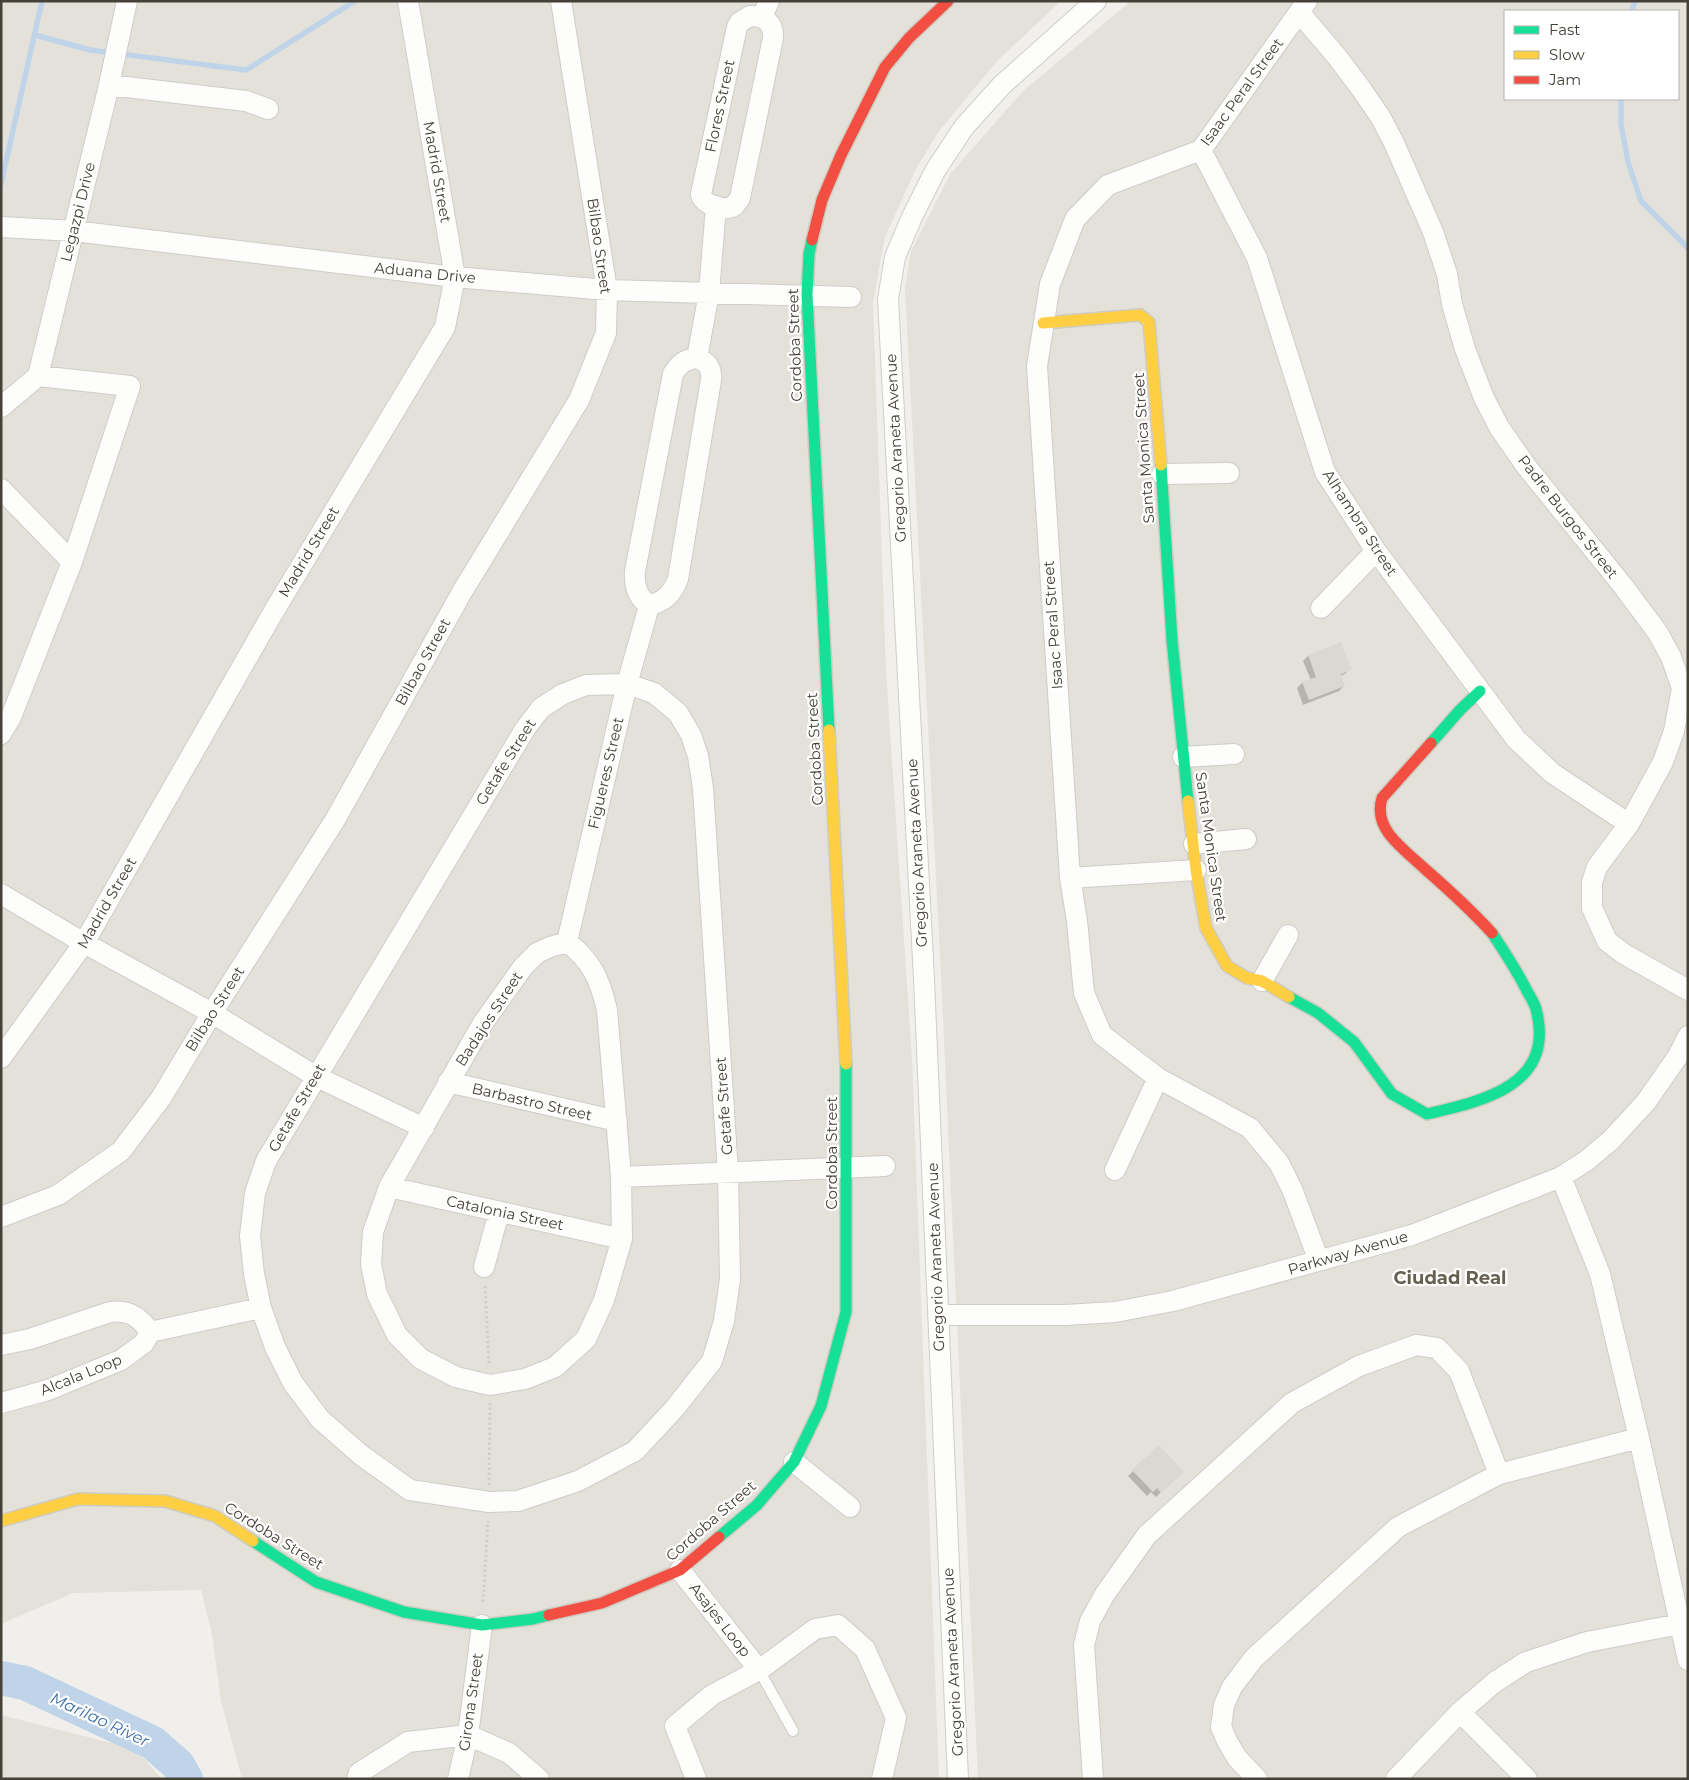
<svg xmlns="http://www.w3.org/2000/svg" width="1689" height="1780" viewBox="0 0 1689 1780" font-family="Montserrat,sans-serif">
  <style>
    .residential { fill: #e3e1d9; fill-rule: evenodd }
    .shadow { fill: #0003 }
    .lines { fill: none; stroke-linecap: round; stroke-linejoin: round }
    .stream { stroke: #c0d4e9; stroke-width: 5.5 }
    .river { stroke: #c0d4e9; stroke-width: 34 }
    .building { fill: #d9d8d3 }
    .lane-casing { stroke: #cecdc9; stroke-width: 12 }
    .street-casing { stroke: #cecdc9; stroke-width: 22 }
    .fast-casing { stroke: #ceccc2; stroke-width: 14 }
    .slow-casing { stroke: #ceccc2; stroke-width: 14 }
    .jam-casing { stroke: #ceccc2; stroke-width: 14 }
    .path { stroke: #d1cfcc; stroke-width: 3; stroke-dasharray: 2.5 2.5; stroke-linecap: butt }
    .lane { stroke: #fdfdfc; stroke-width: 10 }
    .street { stroke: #fdfdfc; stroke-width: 20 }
    .fast { stroke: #16e098; stroke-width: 11 }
    .slow { stroke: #ffcf43; stroke-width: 11 }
    .jam { stroke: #f24e42; stroke-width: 11 }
    .labels { text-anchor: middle; stroke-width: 4.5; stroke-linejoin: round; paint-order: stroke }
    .street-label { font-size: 15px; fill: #454138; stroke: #fff }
    .water-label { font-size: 16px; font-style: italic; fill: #3e6fa4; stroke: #fff }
    .quarter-label { font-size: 18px; font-weight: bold; fill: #666050; stroke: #fff }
  </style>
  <rect width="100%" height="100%" fill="#f0efeb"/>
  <!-- residential -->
  <path class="residential" d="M1,1h1060l-63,59 -59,71 -23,38 -31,68 -12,65 13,370 26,386 27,721h-697l-21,-78 -9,-67 -11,-44 -128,3 -72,31z
    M1131,1h557v1778h-710l-38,-825 -35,-666 6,-37 40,-78 72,-82zM1505,11h173v88h-173z
    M1,1715l118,30 26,14 16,20h-160z"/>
  <!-- shadow -->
  <path class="shadow" d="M1308,656l42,13 -5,5 -5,2 4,10 -5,5 -36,14 -6,-17 5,-5 9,-3 -8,-19z
    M1159,1446l18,31 -21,20 -5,-5 -4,4 -19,-20z"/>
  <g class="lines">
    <!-- stream -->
    <path class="stream" d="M1632,11l3,-10
      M35,35l55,15 156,20 109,-69
      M1621,99v25l7,38 13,39 47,47
      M1,184l41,-183"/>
    <!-- river -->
    <path class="river" d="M1,1678l24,5 128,60 25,22 8,14"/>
  </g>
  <!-- building -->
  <path class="building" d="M1341,642l11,28 -11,4 4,12 -36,14 -7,-18 14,-5 -8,-22z
    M1159,1445l25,27 -23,21 -4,-5 -4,4 -21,-22z"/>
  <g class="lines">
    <defs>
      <path id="lane" d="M759,1670l34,61"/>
      <path id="street" d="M1307,1l-106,149 -93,35 -33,34 -25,65 -13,82 33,512 7,43 7,72 18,42 56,43 92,50 29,35 13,26 27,72
        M1299,12l39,46 24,32 19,28 13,25 39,89 14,42 5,30 13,45 19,49 15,29 27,39 97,120 35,47 13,24 11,31 -8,43 -11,31 -34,62 -32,43 -5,15v26l15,33 17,13 64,36
        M750,16c15,-1 24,8 23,22l-33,160 -6,8c-9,5 -31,0 -33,-12l36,-167 3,-5z
        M762,17l7,-16
        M109,85l137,16 22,8
        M1201,150l56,108 68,214 51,79 140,188 36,34 77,51
        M1,227l73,4 381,46 152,13 244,7
        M697,358c11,4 15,10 14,22l-33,199c-6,15 -13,22 -29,27 -12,-10 -15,-20 -14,-35l38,-197c6,-10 12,-15 24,-16z
        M697,358l12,-65 7,-87
        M1,407l37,-31 71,-291 18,-84
        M1162,474l67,-1
        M1,489l71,73
        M1321,608l55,-57
        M627,684l27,9 24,20 13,22 7,21 5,32 25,385 2,106 -6,42 -12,40 -37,47 -40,43 -57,30 -60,20 -29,1 -79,-12 -49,-35 -41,-36 -27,-36 -18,-36 -14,-39 -7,-34 -4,-38 5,-43 11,-32 259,-432 16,-21 22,-14 23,-9z
        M1,734l10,-17 61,-155 58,-176 -92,-10
        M1183,757l51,-3
        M1194,844l52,-5
        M1070,878l126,-8
        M1,894l83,49 128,70 103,63 109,52
        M567,942c25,19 33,38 40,68l14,167 1,62 -18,61 -18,39 -31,28 -30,12 -35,6 -34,-8 -35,-18 -24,-24 -20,-41 -6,-30 2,-32 16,-45 94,-164 40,-56 14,-14 13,-6z
        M567,942l60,-258 22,-78
        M1262,981l26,-46
        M1,1058l83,-115 190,-332 171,-284 10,-50 -47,-276
        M448,1082l169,39
        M1115,1170l43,-92
        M621,1177l264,-11
        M1561,1177l39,97 39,164 49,222
        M389,1187l233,52
        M1,1217l57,-22 63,-44 40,-53 51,-85 123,-193 127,-228 117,-192 27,-67 1,-43 -46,-289
        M484,1267l15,-55
        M938,1315h127l50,-3 58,-11 239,-66 149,-58 25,-16 25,-21 35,-38 32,-46 10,-20
        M1,1345l29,-6 80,-27c18,-3 30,5 40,20
        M1,1403l47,-13 73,-30 23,-17 6,-11 111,-24
        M794,1462l56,45
        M680,1570l79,100
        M1460,1712l67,67
        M357,1779l2,-6 49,-31 60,-7 41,18 30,26
        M458,1779l10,-44 14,-110
        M696,1779l-21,-53 37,-31 47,-25 56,-41 23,-4 27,24 31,69 -14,61
        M958,1779l-34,-800 -36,-680 7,-42 17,-40 23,-46 29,-44 38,-42 94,-84
        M1093,1779l-9,-134 6,-24 15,-27 42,-59 145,-132 67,-37 57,-21 21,3 22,23 40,103
        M1257,1779l-20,-21 -10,-17 -6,-14 3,-22 8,-18 22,-29 144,-131 101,-53 140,-36
        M1396,1779l64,-67 35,-30 31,-20 61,-20 93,-18"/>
      <path id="fast" d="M812,240l-3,14 -2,41 22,435
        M1161,465l11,175 16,161
        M1431,743l29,-33 20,-19
        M1289,997l29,16 36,29 38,52 35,20c57,-13 129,-29 109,-105 -2,-7 -7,-14 -10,-20 -10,-20 -22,-38 -34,-56
        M719,1537l38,-32 37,-43 27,-56 25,-94v-248
        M253,1541l63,41 88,30 78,13 51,-6 16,-4"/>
      <path id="slow" d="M1043,323l97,-8 9,7 12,143
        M829,730l17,334
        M1188,801l8,69 10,58 21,38 20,12 15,3 27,16
        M1,1521l77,-22 87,2 50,15 38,25"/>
      <path id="jam" d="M812,240l10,-40 19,-45 44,-88 24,-29 39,-37
        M1431,743l-49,55c-4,13 -1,25 7,36 10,13 24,24 36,35 23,20 46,41 67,64
        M549,1615l53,-12 78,-33 39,-33"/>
    </defs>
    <!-- lane casing -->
    <use href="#lane" class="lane-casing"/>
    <!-- street casing -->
    <use href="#street" class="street-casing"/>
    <!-- fast casing -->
    <use href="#fast" class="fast-casing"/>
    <!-- slow casing -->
    <use href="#slow" class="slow-casing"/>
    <!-- jam casing -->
    <use href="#jam" class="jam-casing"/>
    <!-- path -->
    <path class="path" d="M485,1286l4,79
      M489,1485l1,-82
      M483,1602l5,-81"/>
    <!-- lane -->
    <use href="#lane" class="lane"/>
    <!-- street -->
    <use href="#street" class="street"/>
    <!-- fast -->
    <use href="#fast" class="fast"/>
    <!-- slow -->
    <use href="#slow" class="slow"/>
    <!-- jam -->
    <use href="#jam" class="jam"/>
  </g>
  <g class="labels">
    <!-- street labels -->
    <g class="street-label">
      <text transform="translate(1242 92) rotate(-54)" y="5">Isaac Peral Street</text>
      <text transform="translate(720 106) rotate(-78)" y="5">Flores Street</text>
      <text transform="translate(437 172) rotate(80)" y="5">Madrid Street</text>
      <text transform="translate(78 212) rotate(-76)" y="5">Legazpi Drive</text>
      <text transform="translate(599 246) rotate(82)" y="5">Bilbao Street</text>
      <text transform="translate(425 273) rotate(6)" y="5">Aduana Drive</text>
      <text transform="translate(795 345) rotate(-92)" y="5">Cordoba Street</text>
      <text transform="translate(896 448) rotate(-93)" y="5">Gregorio Araneta Avenue</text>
      <text transform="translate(1144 448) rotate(-94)" y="5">Santa Monica Street</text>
      <text transform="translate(1568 517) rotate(52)" y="5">Padre Burgos Street</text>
      <text transform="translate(1360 523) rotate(57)" y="5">Alhambra Street</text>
      <text transform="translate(309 552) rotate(-59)" y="5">Madrid Street</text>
      <text transform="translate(1053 625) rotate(-94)" y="5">Isaac Peral Street</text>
      <text transform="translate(423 662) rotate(-61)" y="5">Bilbao Street</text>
      <text transform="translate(815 749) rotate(-93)" y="5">Cordoba Street</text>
      <text transform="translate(506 762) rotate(-58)" y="5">Getafe Street</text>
      <text transform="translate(606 773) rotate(-77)" y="5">Figueres Street</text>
      <text transform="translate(1211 847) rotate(82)" y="5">Santa Monica Street</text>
      <text transform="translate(917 853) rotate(-93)" y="5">Gregorio Araneta Avenue</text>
      <text transform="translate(107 903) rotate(-60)" y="5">Madrid Street</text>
      <text transform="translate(215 1009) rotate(-58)" y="5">Bilbao Street</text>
      <text transform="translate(489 1019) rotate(-57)" y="5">Badajos Street</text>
      <text transform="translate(532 1102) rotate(13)" y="5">Barbastro Street</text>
      <text transform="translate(724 1106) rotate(-94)" y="5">Getafe Street</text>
      <text transform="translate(297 1108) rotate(-60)" y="5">Getafe Street</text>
      <text transform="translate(832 1153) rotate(-90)" y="5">Cordoba Street</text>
      <text transform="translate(505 1213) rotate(12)" y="5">Catalonia Street</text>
      <text transform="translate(1348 1253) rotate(-16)" y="5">Parkway Avenue</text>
      <text transform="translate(936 1257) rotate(-92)" y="5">Gregorio Araneta Avenue</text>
      <text transform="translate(81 1375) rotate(-22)" y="5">Alcala Loop</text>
      <text transform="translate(711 1521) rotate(-41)" y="5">Cordoba Street</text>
      <text transform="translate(274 1536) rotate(32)" y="5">Cordoba Street</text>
      <text transform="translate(720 1620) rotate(52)" y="5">Asajes Loop</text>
      <text transform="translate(953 1662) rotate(-93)" y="5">Gregorio Araneta Avenue</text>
      <text transform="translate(471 1702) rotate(-82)" y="5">Girona Street</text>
    </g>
    <!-- water labels -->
    <g class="water-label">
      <text transform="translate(100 1719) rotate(25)" y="6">Marilao River</text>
    </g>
    <!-- quarter labels -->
    <g class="quarter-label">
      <text x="1450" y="1284">Ciudad Real</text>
    </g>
  </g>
  <!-- border -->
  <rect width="1689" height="1780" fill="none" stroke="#454138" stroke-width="5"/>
  <!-- legend -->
  <rect x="1504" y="10" width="175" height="90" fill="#ffffff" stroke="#b5b3af"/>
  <rect x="1514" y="26" width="25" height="8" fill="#16e098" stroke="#b5b3af"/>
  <text x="1549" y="35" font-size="15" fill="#454138">Fast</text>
  <rect x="1514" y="51" width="25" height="8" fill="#ffcf43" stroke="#b5b3af"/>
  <text x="1549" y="60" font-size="15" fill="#454138">Slow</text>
  <rect x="1514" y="76" width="25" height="8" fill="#f24e42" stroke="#b5b3af"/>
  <text x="1549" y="85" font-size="15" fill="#454138">Jam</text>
</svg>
